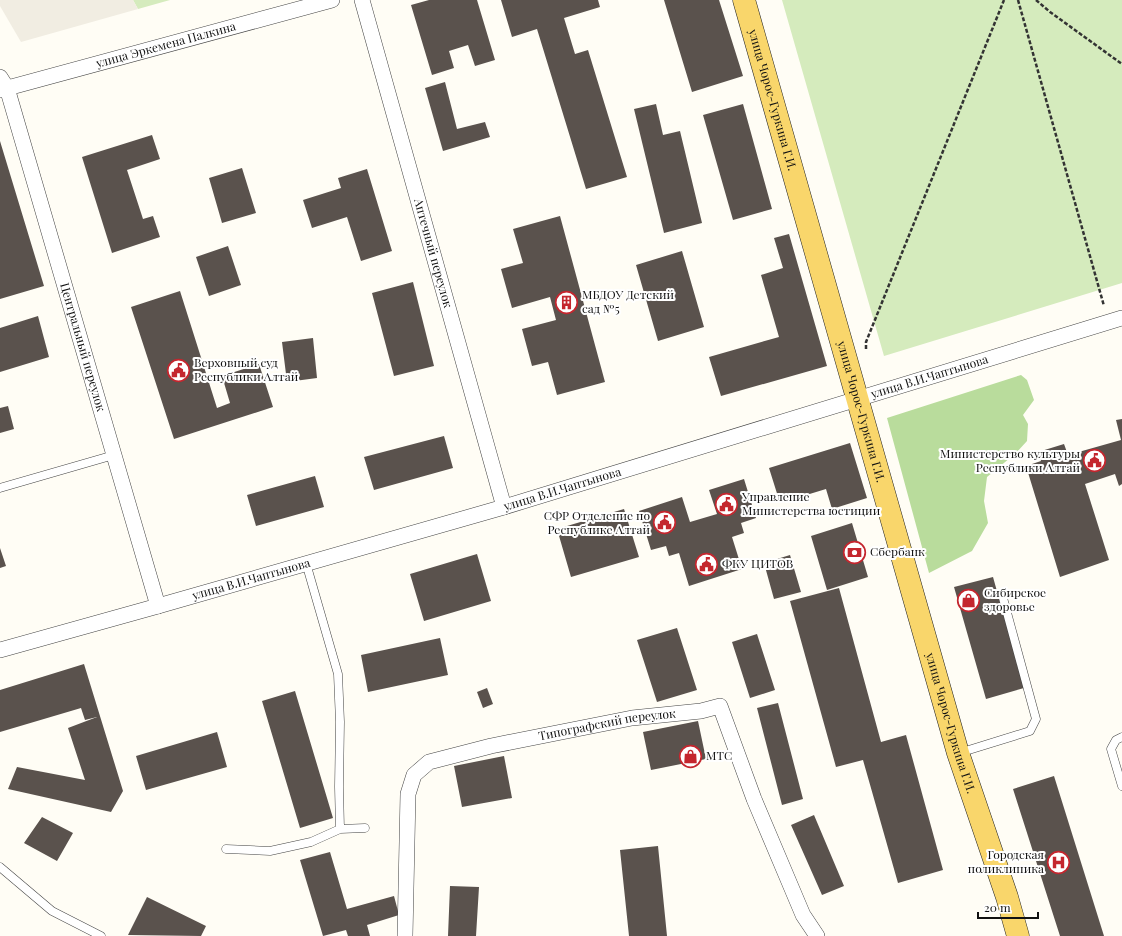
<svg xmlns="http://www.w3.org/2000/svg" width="1122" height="936" viewBox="0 0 1122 936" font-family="'Playfair Display',serif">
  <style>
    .green { fill: #d5ebbd }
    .forest { fill: #b9dc9c }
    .plaza { fill: #f1ede2 }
    .building { fill: #5a524d }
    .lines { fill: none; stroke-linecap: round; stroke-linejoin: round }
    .service-casing { stroke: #444; stroke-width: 9 }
    .minor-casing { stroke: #444; stroke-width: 16 }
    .primary-casing { stroke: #222; stroke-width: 23 }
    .path { stroke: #333; stroke-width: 2.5; stroke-dasharray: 4 2; stroke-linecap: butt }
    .service { stroke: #fff; stroke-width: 8 }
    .minor { stroke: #fff; stroke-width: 15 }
    .primary { stroke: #f9d66b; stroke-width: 22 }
    .labels { text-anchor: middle; stroke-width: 4; stroke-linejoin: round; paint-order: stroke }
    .street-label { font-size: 12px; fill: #111; stroke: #fff }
    .poi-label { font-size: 12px; fill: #111; stroke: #fff; text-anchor: start }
  </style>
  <rect width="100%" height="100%" fill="#fffdf5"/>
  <!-- green -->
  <path class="green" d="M133,0h37l-32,9z
    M782,0h340v283l-238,73z"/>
  <!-- forest -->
  <path class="forest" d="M1021,375l6,5 7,20 -11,15 5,9 -1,17 -11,12 -29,24 -3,24 4,22 -16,28 -43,22 -42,-155z"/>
  <!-- plaza -->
  <path class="plaza" d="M0,0h133l5,9 -117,33 -21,-36z"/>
  <!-- building -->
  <path class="building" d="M429,0h48l18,60 -20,6 -7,-21 -19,6 5,17 -22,7 -21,-70z
    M501,0h97l2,7 -36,11 11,36 13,-4 39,127 -41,12 -49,-160 -25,8z
    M664,0h55l24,76 -51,16z
    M445,82l12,47 28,-7 5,15 -47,14 -18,-63z
    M656,104l7,31 17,-4 22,92 -38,10 -30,-124z
    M743,104l29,105 -39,11 -30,-105z
    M152,135l8,24 -33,11 16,49 10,-3 7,21 -48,16 -30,-96z
    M0,141l44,145 -44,13z
    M242,168l14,45 -34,10 -13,-45z
    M367,169l25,82 -31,10 -14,-44 -35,11 -9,-28 38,-12 -3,-10z
    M560,216l45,166 -48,13 -9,-33 -16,4 -10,-37 34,-9 -6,-23 -38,11 -11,-39 22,-6 -10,-34z
    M789,234l38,132 -106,30 -12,-39 70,-20 -18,-62 22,-7 -9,-30z
    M228,246l13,39 -32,11 -13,-39z
    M682,251l22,76 -46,14 -22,-76z
    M413,282l21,84 -40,10 -22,-83z
    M180,291l37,117 13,-5 -8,-27 37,-12 14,43 -99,32 -43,-132z
    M38,316l11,41 -49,15v-44z
    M313,338l4,40 -30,4 -5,-40z
    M8,406l6,23 -14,4v-25z
    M1122,419v65l-3,2 -4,-12 -30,10 24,76 -49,17 -34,-111 15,-5 -3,-9 26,-8 4,11 53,-15 -5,-20z
    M444,436l9,32 -79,22 -10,-33z
    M850,443l17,55 -35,11 -6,-20 -46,14 -11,-35z
    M315,476l9,31 -68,19 -9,-31z
    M744,479l12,39 -15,5 3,10 -12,4 10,32 -53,17 -10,-33 -10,3 -3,-10 -15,4 -12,-39 43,-14 8,25 27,-8 -8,-24z
    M624,509l15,48 -68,20 -14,-48z
    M852,523l16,54 -41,13 -16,-54z
    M0,548l6,18 -6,2z
    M477,554l14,47 -67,20 -14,-47z
    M790,555l11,37 -27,7 -10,-36z
    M993,577l31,111 -38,11 -32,-112z
    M839,588l42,154 25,-7 37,135 -45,13 -35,-123 -27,7 -46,-166z
    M677,628l20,62 -40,12 -20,-62z
    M757,634l18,56 -25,8 -18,-56z
    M440,638l8,37 -80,17 -7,-37z
    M84,664l39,127 -12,21 -103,-23 9,-22 68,13 -17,-52 29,-11 -12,3 -4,-12 -81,24v-42z
    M487,688l6,16 -10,4 -6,-16z
    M295,691l38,127 -33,10 -38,-127z
    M778,703l25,96 -21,6 -25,-97z
    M698,721l8,38 -55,11 -8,-38z
    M217,732l10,35 -81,23 -10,-34z
    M504,756l8,42 -50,9 -8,-41z
    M1054,776l50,160h-44l-47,-147z
    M814,815l30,71 -22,9 -31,-70z
    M42,817l31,16 -16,28 -33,-18z
    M658,846l9,90h-38l-9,-86z
    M330,852l17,57 47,-13 5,19 -32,10 3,11h-22l-2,-6 -23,6 -23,-76z
    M450,886l29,1 -3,49h-28z
    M147,897l59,29 -5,10 -73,-1z"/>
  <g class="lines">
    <defs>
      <path id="service" d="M0,488l114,-33
        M1122,737l-6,3 -5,9 11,37
        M959,753l71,-22 6,-12 -33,-121
        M340,829l25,-1
        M226,849l44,2 41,-9 29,-13 -1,-42 1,-65 -2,-48 -32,-111
        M0,867l52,44 49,25"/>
      <g id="minor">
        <path id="s1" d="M362,0l142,507"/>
        <path id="s2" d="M0,77l7,11 151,518"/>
        <path id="s3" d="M0,90l332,-90"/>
        <path id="s4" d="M0,650l158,-44 346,-99 618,-189"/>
        <path id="s5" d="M405,936l3,-142 6,-19 15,-13 62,-16 141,-28 69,-7 19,-5 34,93 49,116 14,21"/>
      </g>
      <g id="primary">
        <path id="s6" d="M744,0l214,753 49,144 11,39"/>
      </g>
    </defs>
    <!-- service casing -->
    <use href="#service" class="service-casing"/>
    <!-- minor casing -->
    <use href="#minor" class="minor-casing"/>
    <!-- primary casing -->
    <use href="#primary" class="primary-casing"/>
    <!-- path -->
    <path class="path" d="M1018,0l86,306
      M1036,0l14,12 72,52
      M866,349v-7l138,-342"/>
    <!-- service -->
    <use href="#service" class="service"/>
    <!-- minor -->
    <use href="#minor" class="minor"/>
    <!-- primary -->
    <use href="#primary" class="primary"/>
  </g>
  <!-- icons -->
  <defs>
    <symbol id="building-ring" viewBox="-11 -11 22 22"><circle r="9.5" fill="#fff" stroke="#c4262e" stroke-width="1.5"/><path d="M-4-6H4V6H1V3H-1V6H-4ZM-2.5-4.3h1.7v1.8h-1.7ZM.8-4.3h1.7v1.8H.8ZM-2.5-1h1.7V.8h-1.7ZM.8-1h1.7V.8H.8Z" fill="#c4262e"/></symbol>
    <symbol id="civic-ring" viewBox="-11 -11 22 22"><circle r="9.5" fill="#fff" stroke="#c4262e" stroke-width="1.5"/><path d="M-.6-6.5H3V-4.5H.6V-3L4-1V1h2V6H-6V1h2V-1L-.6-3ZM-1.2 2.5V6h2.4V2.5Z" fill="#c4262e"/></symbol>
    <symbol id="bank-ring" viewBox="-11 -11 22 22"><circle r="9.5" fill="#fff" stroke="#c4262e" stroke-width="1.5"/><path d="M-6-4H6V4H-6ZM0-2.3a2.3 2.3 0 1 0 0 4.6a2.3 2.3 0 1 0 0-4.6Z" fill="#c4262e"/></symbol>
    <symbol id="shop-ring" viewBox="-11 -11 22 22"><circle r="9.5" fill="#fff" stroke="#c4262e" stroke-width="1.5"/><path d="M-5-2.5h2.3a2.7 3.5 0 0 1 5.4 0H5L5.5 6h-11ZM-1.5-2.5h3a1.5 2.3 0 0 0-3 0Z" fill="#c4262e"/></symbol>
    <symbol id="hospital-ring" viewBox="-11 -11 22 22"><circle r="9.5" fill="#fff" stroke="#c4262e" stroke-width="1.5"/><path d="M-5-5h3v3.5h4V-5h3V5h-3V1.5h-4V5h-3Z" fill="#c4262e"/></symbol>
  </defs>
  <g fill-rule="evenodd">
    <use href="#building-ring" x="554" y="290" width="25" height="25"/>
    <use href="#civic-ring" x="166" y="358" width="25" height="25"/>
    <use href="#civic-ring" x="1082" y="448" width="25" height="25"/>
    <use href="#civic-ring" x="714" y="492" width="25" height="25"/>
    <use href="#civic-ring" x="652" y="510" width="25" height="25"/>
    <use href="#bank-ring" x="842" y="540" width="25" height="25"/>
    <use href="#civic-ring" x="694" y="552" width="25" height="25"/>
    <use href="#shop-ring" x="956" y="588" width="25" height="25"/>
    <use href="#shop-ring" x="678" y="744" width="25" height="25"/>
    <use href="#hospital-ring" x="1046" y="850" width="25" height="25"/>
  </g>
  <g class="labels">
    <!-- street labels -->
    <g class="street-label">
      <text dy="4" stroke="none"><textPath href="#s3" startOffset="172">улица Эркемена Палкина</textPath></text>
      <text dy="4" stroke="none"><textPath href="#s6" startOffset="104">улица Чорос-Гуркина Г.И.</textPath></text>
      <text dy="4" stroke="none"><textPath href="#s1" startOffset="263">Аптечный переулок</textPath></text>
      <text dy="4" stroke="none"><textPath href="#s2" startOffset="283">Центральный переулок</textPath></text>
      <text dy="4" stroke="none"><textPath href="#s4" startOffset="969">улица В.И.Чаптынова</textPath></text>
      <text dy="4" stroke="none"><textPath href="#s6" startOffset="428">улица Чорос-Гуркина Г.И.</textPath></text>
      <text dy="4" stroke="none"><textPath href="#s4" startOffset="585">улица В.И.Чаптынова</textPath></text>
      <text dy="4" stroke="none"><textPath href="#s4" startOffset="261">улица В.И.Чаптынова</textPath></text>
      <text dy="4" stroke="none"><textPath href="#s6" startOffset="752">улица Чорос-Гуркина Г.И.</textPath></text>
      <text dy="4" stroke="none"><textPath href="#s5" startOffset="364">Типографский переулок</textPath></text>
    </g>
    <!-- poi labels -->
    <g class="poi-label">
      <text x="582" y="299">МБДОУ Детский<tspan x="582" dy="14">сад №5</tspan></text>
      <text x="194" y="367">Верховный суд<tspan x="194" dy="14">Республики Алтай</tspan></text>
      <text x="1080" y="458" text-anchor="end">Министерство культуры<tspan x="1080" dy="14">Республики Алтай</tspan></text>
      <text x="742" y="501">Управление<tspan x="742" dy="14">Министерства юстиции</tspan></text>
      <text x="650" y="520" text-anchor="end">СФР Отделение по<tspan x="650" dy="14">Республике Алтай</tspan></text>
      <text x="870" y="556">Сбербанк</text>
      <text x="722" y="568">ФКУ ЦИТОВ</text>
      <text x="984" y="597">Сибирское<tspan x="984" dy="14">здоровье</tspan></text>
      <text x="706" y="760">МТС</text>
      <text x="1044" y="859" text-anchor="end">Городская<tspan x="1044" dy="14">поликлиника</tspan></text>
    </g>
  </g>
  <!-- scale -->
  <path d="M978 912v6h60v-6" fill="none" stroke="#111111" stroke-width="2"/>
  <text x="984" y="912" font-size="12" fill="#111111" stroke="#ffffff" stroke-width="3" paint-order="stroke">20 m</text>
</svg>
